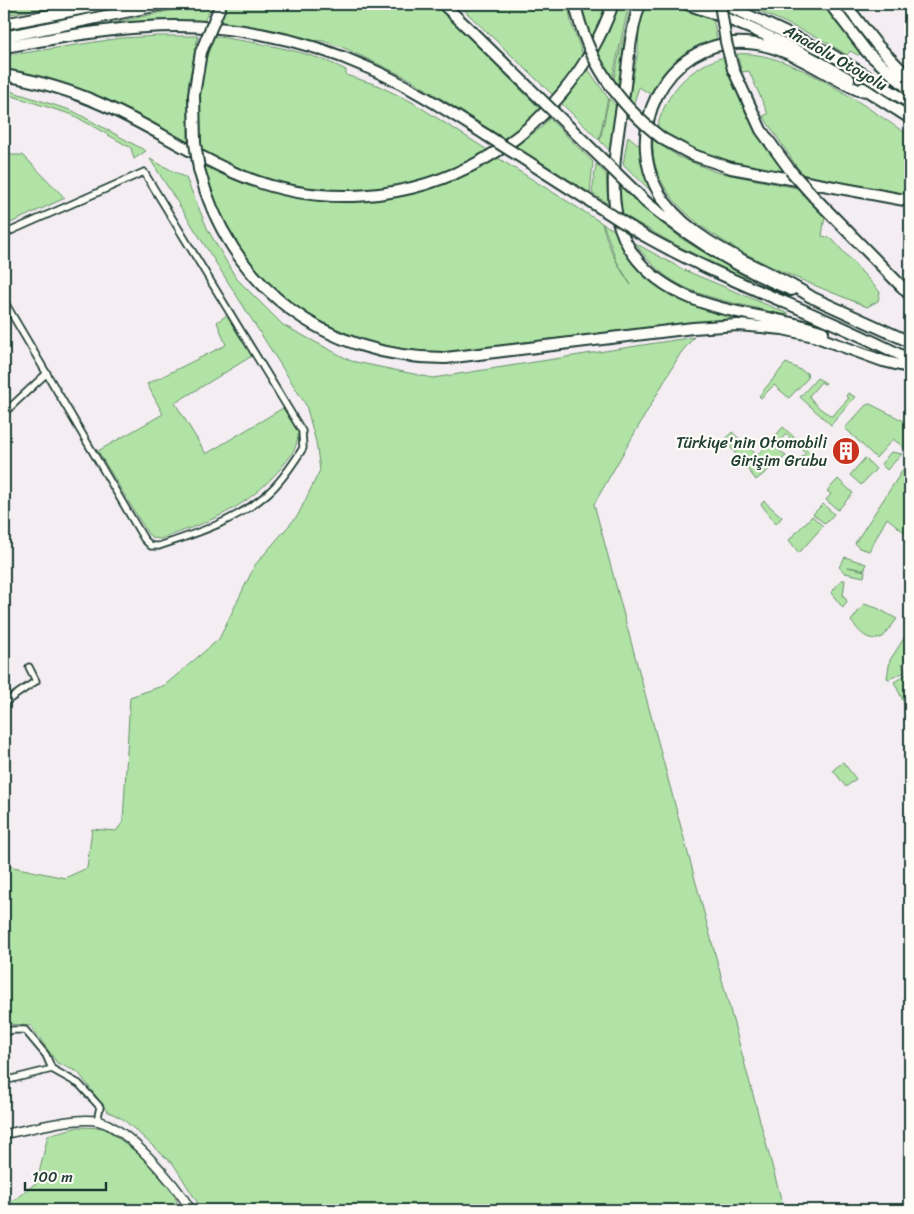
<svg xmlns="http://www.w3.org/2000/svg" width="914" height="1214" viewBox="0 0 914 1214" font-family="Sriracha,sans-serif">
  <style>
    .green { fill: #b0e3a5; stroke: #68906c }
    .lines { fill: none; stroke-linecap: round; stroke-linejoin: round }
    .minor-casing { stroke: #1f3d34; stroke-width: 9 }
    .secondary-casing { stroke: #1f3d34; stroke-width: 11 }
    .motorway-casing { stroke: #1f3d34; stroke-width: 14 }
    .minor { stroke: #fdfcf7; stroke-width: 5.5 }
    .secondary { stroke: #fdfcf7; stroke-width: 8 }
    .motorway { stroke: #fdfcf7; stroke-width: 10 }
    .motorway-bridge-casing { stroke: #1f3d34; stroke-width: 14; stroke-linecap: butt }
    .motorway-bridge { stroke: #fdfcf7; stroke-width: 10 }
    .labels { text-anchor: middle; stroke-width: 4.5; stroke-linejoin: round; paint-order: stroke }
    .street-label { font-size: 16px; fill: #1f3d34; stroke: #fdfcf7 }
    .poi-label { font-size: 16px; fill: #1f3d34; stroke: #fdfcf7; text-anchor: end }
  </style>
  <rect width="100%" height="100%" fill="#f4edf2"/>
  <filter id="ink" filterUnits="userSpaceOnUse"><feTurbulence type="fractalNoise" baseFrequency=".02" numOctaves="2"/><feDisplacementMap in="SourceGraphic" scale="10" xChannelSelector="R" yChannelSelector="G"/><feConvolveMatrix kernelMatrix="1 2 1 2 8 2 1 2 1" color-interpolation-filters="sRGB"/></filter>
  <g filter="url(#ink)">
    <!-- green -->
    <path class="green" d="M4,4h64l-64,11z
      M201,4h12l-10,19 -100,4v-2z
      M226,4h209l106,106 -34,30 -97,-61 -68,-32 -19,-6 -15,-1 -61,-14 -31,-3z
      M461,4h107l3,19 12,32 -29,41 -87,-83z
      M580,4h28l-16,38z
      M619,4h10l-17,76 -15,-27 11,-19z
      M631,4h3l-16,84 -5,-6z
      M644,4h30l39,14 4,21 -35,16 1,1 -14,13 -19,25 -11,-7 -6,19 -5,-5 10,-49 1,-23z
      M744,4h78l39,50 -3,1 -8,-4 -3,4 -28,-17z
      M159,36h39l-10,50v57c-58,-33 -117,-65 -184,-74v-13l117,-18z
      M212,36c45,7 94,13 134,34v5l31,10 35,17 77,49c-14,7 -27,15 -41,21 -61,25 -133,27 -195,4 -18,-7 -34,-18 -51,-26l-3,-15 -1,-45z
      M737,54c52,-5 130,54 173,82v59l-107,-19 -40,-60 5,-2 -19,-43 -7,1z
      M724,57l18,48 42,67c-45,-7 -90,-18 -127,-44 9,-36 32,-61 67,-71z
      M588,69l20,29 -9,42 -38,-37z
      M4,89l69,22 73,40 -12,8 -3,-11 -58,-33 -64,-20 -5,4z
      M609,98l7,8 -6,45 -10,-10z
      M549,118l44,44 -3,31 -74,-47 26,-19z
      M628,136l11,9 7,31 8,18 -31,-30z
      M653,140l26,17 37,15 81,16 28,28 -3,20 9,2 49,54 -2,9 -11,6c-65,-29 -221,-76 -214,-167z
      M4,147l6,8h13l42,43 -61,28z
      M498,158l104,65c6,23 15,43 29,62l-15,-25 -13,-36c5,3 13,6 17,10 7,9 10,22 17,31 23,29 61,45 95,53l1,2 -50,3 -239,29c-112,-1 -217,-71 -239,-186 22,9 44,20 67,26 80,20 155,7 226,-34z
      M150,159l36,19 22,52 28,48 47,47 68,36 82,17 261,-41 -14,17 -86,150 190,706h-582l-28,-45 -51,-46 -16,-8 -29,-39 -21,-9 -26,-37 -21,-2 -6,-9v-150l61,13 22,-10 5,-39 24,2 7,-9 7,-125 35,-12 54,-46 36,-74 43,-50 22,-45 -4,-28 -10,-37z
      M596,164l10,10 2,30 -16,-11z
      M619,186l63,53 75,45 -81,-39 -54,-31z
      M635,243l49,27 105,44c-11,2 -26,-5 -38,-7 -50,-11 -85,-19 -116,-64z
      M227,315l25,41 -77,47 31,51 77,-46 15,24c0,17 -8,25 -18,37 -35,41 -70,52 -119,70l-8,-1 -5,-4 -50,-83 65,-37 -16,-30 79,-39 -9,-23z
      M786,363l21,10 1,5 -19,20 -15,-13 -13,13 -2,-2z
      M817,378l9,5 -2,1 -3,-2 -12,14c8,11 12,14 23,20l17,-18 -3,-2 2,-3 7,4 -24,28 -31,-28z
      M870,404l40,20v21l-4,4 -13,-10 -17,19 -31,-30 21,-23z
      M783,427l30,28 -12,10 -4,-3 9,-9 -20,-19 -9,10 -5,-4z
      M732,432l25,23 13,-13 16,14 -30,24 -31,-40z
      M891,452l11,2 -15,16 -6,-6z
      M865,458l11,11 -15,16 -11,-10z
      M910,459v78l-23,-19 -18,33 -10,-3 -4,-5z
      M838,479l15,14 -15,17 -12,-10 5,-6 -4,-3z
      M764,501l18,16 -6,7 -15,-20z
      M823,504l11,10 -9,10 -12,-10z
      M812,516l11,10 -24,27 -10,-13z
      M845,557l21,7 -1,6 -17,-3 17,4 -1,6 -19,-4 -6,-6z
      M841,580h4l-2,15 4,6 -4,7 -12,-15z
      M864,604l13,4 20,11 -14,18c-16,6 -23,-5 -32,-16z
      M910,629v30l-8,5 3,8 -16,7 -2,-1 3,-18z
      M910,672v14l-3,2 3,5v22l-16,-33z
      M843,762l13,17 -10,8 -13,-17z
      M78,1127l27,1 40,31 29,35 6,16h-176v-2l33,-26 11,-47z"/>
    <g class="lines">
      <defs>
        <path id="minor" d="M4,234l140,-62 158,259 1,17c-10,16 -22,34 -36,46 -31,27 -70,39 -108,52h-8l-7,-7 -140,-238
          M4,413l43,-40
          M4,703l32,-22 -7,-14
          M4,1032l9,-2h12l21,25 6,14
          M4,1081l48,-12 27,15 21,23 -3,14"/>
        <path id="secondary" d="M4,1134c25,-4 70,-18 94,-13 29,6 78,64 93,89"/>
        <path id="motorway" d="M443,4l23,22
          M640,4c-10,28 -12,60 -16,89 -12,81 -31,158 60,202 42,20 95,21 139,37
          M687,4c57,19 110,44 162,75
          M724,4l105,49 81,50
          M830,4l37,48 43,38
          M845,4l32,41 33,34
          M4,24l101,-20
          M4,37l160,-33
          M4,47c47,-8 95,-17 142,-20 77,-5 155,10 225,42 41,18 78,43 115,66
          M733,69l28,61 29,40
          M4,75c33,6 66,15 97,29 47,20 88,49 134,69 82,36 174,29 251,-15 59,-34 104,-90 127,-154
          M863,88l47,30
          M663,139l30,16 38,13 179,33
          M195,143l-1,-48 7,-43
          M199,169c30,117 126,190 247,189l247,-30 45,-3 45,4 31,7 69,25 25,6
          M814,197l96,98
          M647,203c44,36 91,65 144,87
          M643,235c86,49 180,79 267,125
          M809,296l101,46
          M813,298c-47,-31 -113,-49 -148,-96 -48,-65 -1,-165 82,-159 40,2 76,31 111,47l10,1"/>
      </defs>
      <!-- minor casing -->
      <use href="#minor" class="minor-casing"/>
      <!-- secondary casing -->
      <use href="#secondary" class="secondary-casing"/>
      <!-- motorway casing -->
      <use href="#motorway" class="motorway-casing"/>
      <!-- minor -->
      <use href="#minor" class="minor"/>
      <!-- secondary -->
      <use href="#secondary" class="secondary"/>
      <!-- motorway -->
      <use href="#motorway" class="motorway"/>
      <defs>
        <path id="motorway-bridge" d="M575,4c12,56 42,100 88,135
          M720,4l6,38 7,27
          M466,26l181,177
          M201,52l20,-48
          M486,135l157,100
          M195,143l4,26
          M790,170l24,27"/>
      </defs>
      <!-- motorway-bridge casing -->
      <use href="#motorway-bridge" class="motorway-bridge-casing"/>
      <!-- motorway-bridge -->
      <use href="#motorway-bridge" class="motorway-bridge"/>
    </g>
  </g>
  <!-- icons -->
  <defs>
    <symbol id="building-disc" viewBox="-11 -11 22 22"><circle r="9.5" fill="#c8321e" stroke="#fdfcf7"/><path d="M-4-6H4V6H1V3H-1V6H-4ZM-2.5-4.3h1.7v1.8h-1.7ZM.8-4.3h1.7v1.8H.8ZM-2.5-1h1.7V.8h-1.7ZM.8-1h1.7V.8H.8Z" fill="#fff"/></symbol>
  </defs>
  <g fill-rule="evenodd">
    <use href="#building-disc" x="830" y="435" width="32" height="32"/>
  </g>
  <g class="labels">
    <!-- street labels -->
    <g class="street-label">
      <text transform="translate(836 57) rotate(30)" y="6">Anadolu Otoyolu</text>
    </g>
    <!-- poi labels -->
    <g class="poi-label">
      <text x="827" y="448">Türkiye'nin Otomobili<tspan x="827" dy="18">Girişim Grubu</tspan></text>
    </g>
  </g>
  <!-- margin -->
  <rect width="914" height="1214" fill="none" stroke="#fdfcf7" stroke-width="20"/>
  <rect x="10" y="10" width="894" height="1194" fill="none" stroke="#1f3d34" stroke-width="2" filter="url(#ink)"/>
  <!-- scale -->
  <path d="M25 1182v8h81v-8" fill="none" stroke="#1f3d34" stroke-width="2.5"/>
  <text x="32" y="1182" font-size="15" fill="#1f3d34" stroke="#fdfcf7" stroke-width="4" paint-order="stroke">100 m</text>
</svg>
